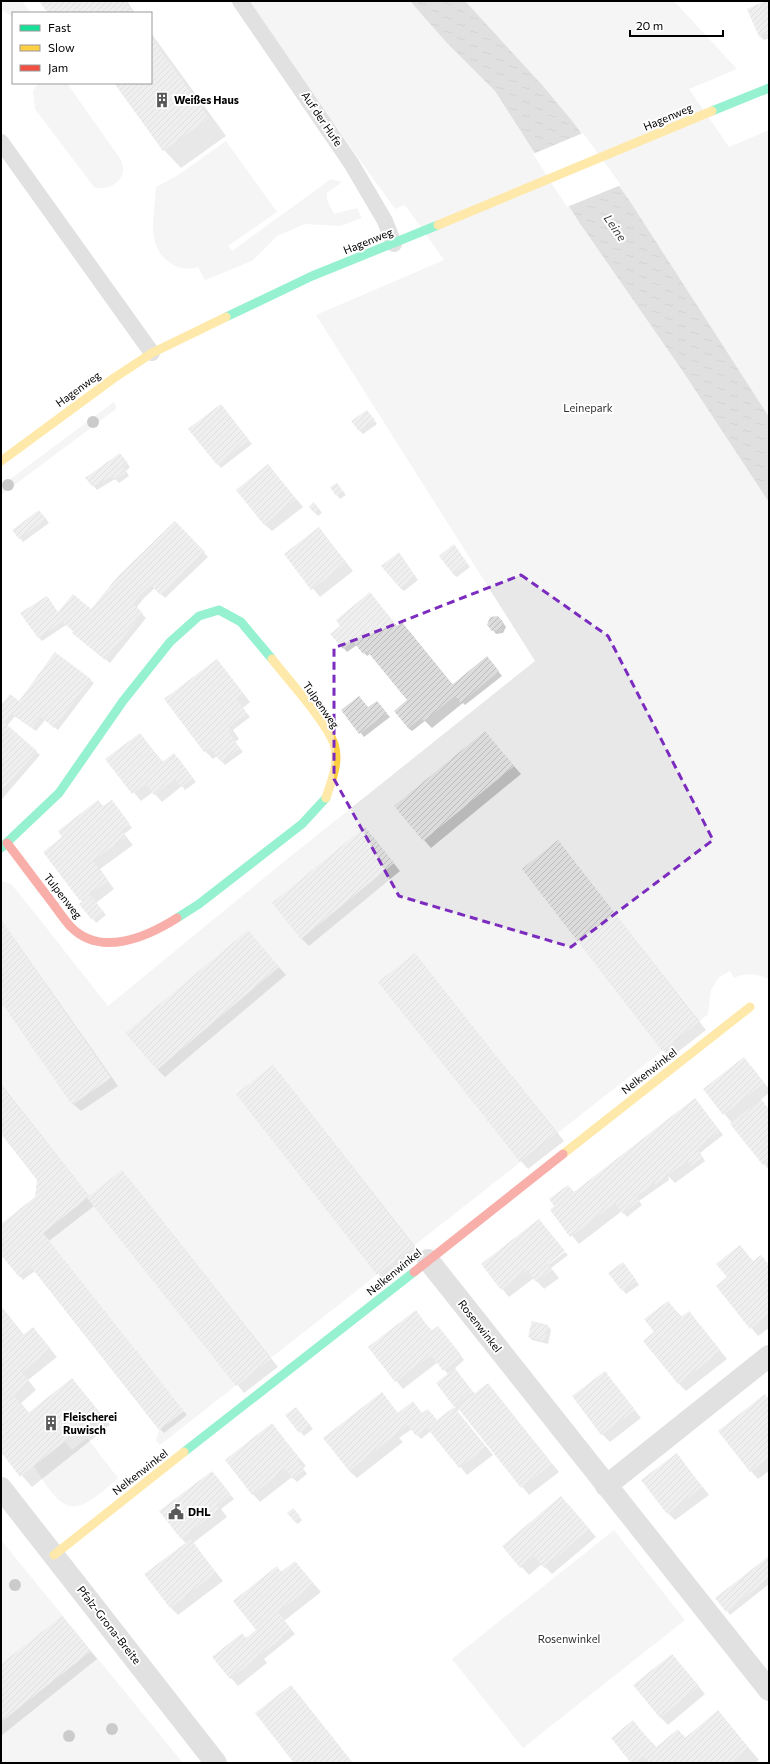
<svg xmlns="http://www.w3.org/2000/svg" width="770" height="1764" viewBox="0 0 770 1764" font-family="Commissioner,sans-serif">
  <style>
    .green { fill: #e8e8e8 }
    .water { fill: url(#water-ripples) }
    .pier { fill: #fff }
    .shadow { fill: #0003 }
    .building { fill: url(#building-hatch) }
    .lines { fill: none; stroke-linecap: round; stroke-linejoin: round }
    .lane { stroke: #bdbdbd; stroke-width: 16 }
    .street { stroke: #bdbdbd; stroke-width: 22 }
    .fast { stroke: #16e098; stroke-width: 9 }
    .slow { stroke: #ffcf43; stroke-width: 9 }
    .jam { stroke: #f24e42; stroke-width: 9 }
    .tree { fill: #8c8c8c }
    .marked { fill: none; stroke: #7b2cbf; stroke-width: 3; stroke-dasharray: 8 5; stroke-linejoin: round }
    .labels { text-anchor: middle; stroke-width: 4; stroke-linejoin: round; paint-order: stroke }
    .poi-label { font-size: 11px; font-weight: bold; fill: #000; stroke: #fff; text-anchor: start }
    .street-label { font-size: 11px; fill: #000; stroke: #fff }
    .park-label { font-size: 11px; fill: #2d2d2d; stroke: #fff }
    .water-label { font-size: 12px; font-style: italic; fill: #3e3e3e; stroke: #fff }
  </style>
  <defs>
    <pattern id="water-ripples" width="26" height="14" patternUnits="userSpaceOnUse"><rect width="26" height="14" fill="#bababa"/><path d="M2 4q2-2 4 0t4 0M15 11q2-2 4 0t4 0" fill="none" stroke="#9e9e9e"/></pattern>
    <pattern id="building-hatch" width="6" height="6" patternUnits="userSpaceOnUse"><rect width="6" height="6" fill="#dcdcdc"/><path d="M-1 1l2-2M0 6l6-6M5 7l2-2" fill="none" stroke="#bbb"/></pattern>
  </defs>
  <rect width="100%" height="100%" fill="#fff"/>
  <!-- green -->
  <path class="green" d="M1,1h21l9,12h-18v4l-12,-8z
    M246,1h164l36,41 49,49 84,131 -99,-204 -15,-17h209l63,68 -48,20 40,58 40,-17v849c-13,-5 -22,-7 -35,-1l-4,-7 -12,7 -7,12 -3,24 -9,8 -539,423 -4,-4 3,-11 25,-19 -141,-178 46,-37 -88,-111v-204l10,3 11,13 86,109 178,-146 249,-199 -219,-346 128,-55 -39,-55 -10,4z
    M38,83h29l54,77c1,4 3,9 2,13 -4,12 -18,18 -29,14l-59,-78 -2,-18z
    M226,141l51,71 -49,34 4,5 99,-72 11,3 -15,11v7l7,14 23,-6 5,10 -22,8 -35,-2 -28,12 -25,25 -47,19 -7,-13c-12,3 -20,2 -29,-5 -24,-17 -14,-50 -13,-75l22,-12z
    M114,402l2,4v3l-115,86v-9z
    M87,1438l31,40c-43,39 -53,40 -84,-12l31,-25 7,9z
    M614,1530l71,90 -162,128 -71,-89z
    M1,1540l182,223h-182z"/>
  <!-- water -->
  <path class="water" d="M410,1h55l77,84 31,37 56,78 140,217v85l-85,-129 -105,-151 -84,-131 -49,-49z"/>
  <!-- pier -->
  <path class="pier" d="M583,133l38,52 -54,22 -34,-53z"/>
  <!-- shadow -->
  <path class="shadow" d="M41,1h86l8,12h-86z
    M768,1l1,37 -5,2 -4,-4z
    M151,33l75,103 -45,32 -17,-18 -49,-67h36z
    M224,409l28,35 -31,24 -31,-38z
    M371,415l6,9 -14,10 -4,-4z
    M123,458l7,9 -4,4 3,5 -10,7 -4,-4 -18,11 -10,-12z
    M268,465l35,42 -31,24 -8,-7z
    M337,484l9,11 -6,4 -3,-4z
    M310,507h8l4,6 -4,3z
    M43,515l6,8 -26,19 -9,-12z
    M175,522l33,35 -43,41 -10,-10 -11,10 -8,10 10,10 -36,45 -33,-27 -3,-5 -8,-6 -24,16 -4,-4 20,-24 33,-3z
    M319,528l34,43 -33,26 -35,-43z
    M457,549l13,18 -13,10 -4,-3z
    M399,553l19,27 -14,11 -4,-3z
    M502,621l4,6 -3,6 -7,1 -3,-4z
    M398,627l11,4 44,54 37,-24 12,15 -37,29 -2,-2 -31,25 -7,-7 -13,10 -4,-3 3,-24 -41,-50 -3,2 -10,-11 -10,7 -15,-18z
    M56,654l38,29 -36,47 -13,-10 -9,11 -21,-15 -8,10 33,29 -38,44 -1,-93 18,-4z
    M217,660l33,42 -7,6 7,9 -17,13 6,9 -4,3 8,10 -18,13 -8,-9 -4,3 -8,-8 -39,-52z
    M380,706l10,11 -26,20 -21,-27z
    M485,733l36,41 -90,74 -7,-8z
    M140,734l23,28 15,-4 18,24 -11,8 -3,-4 -20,16 -9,-10 -12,9 -34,-41z
    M115,805l17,23 -8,6 9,11 -33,24 14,20 -18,14 10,12 -10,8 -13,-21 -39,-50 60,-45z
    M372,836l28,35 -91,75 -8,-8z
    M558,841l148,189 -36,28 -7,-8z
    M1,920l117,166 -37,25 -8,-7 -72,-104z
    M248,931l38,44 -121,102 -8,-8z
    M415,955l149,186 -36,28 -7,-8z
    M751,1066l18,23v4l-9,7 9,9v61l-64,-81z
    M280,1074l141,180 -36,28 -148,-188z
    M1,1084l89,113 39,-18 149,188 -34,26 -150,-187 -45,35 138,174 -23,18 -4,-4 -125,-158 -12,9 -22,-27v-28l35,-28 2,-17 -37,-47z
    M698,1103l25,32 -23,18 5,8 -30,22 -7,-7 1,4 -30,21 3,4 -15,12 -5,-6 -43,33 -28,-34z
    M539,1220l25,31 -16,12v2l17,-13 3,3 -17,13 8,10 -15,11 -10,-11 -25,19 -27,-32z
    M740,1247l14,15 7,-6 8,9v63l-11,8 -41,-50 11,-9z
    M626,1267l13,18 -13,9 -17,-21z
    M668,1302l14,15 7,-5 38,47 -41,32 -8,-8 -22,-51z
    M1,1306l23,29 9,-7 24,29 -29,23 8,10 -15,13 8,10 43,-34 38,46 -78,62 -31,-36v-15l4,-4 -4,-4z
    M415,1311l17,20h9l23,29 -10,9 21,25 13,-10 71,88 -30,23 -69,-86 -3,2 36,44 -26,20 -36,-44 -10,8 -9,-10 -13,9 4,4 -46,36 -8,-7 49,-57h25l14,7 19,-14 -19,-24 11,-9 -10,-12 -35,27 -34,-42z
    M532,1322l16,4 3,4 -3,14 -16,-4 -3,-3z
    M605,1372l36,46 -31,24 -8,-8z
    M769,1399v72l-11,8 -7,-8z
    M299,1412l14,17 -9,7 -18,-20z
    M272,1425l34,41 -3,2 4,6 -10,8 -5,-5 -32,25 -7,-8z
    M677,1455l32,40 -34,25 -7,-7z
    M216,1476l18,23 -13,10 6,8 -34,26 30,38 -45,34 -7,-7 15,-65 -5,-5z
    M569,1505l27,32 -44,37 -10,-10 -13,11 -26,-29z
    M296,1513l6,7 -4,4 -4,-3z
    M769,1557v27l-39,31 -3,-4z
    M295,1562l26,30 -37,29 11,13 -31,25 3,4 -29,23 -25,-29 29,-23 5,5 11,-9 18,-63 6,5z
    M62,1617l35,42 -96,77v-71z
    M672,1655l33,39 -37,31 -8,-8z
    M718,1712l41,48 -4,3h-122v-41l24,26 21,-17 8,7z"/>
  <!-- building -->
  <path class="building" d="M39,1h86l8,12h-85z
    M766,1h3v32l-10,4 -12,-28z
    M151,37l58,81 -46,33 -49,-68h37z
    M221,404l28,36 -32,25 -29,-36z
    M367,410l8,10 -16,11 -8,-10z
    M120,453l8,10 -5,4 4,4 -12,9 -3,-4 -7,4 -1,-1 -11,8 -8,-9z
    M268,464l28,35 -32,26 -28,-35z
    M337,483l6,8 -7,5 -6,-9z
    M314,502l5,7 -5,4 -5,-6z
    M39,510l7,9 -27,20 -7,-9z
    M175,521l30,31 -45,43 -9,-10 -10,9 -8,10 10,9 -38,47 -33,-27 1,-2 -11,-9 -24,16 -18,-25 27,-17 11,16 15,-18 18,15 28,-34z
    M319,527l27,36 -35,27 -27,-36z
    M454,544l13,19 -14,11 -14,-18z
    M399,552l16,24 -15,12 -19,-22z
    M370,592l27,34 5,-4 50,63 35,-29 12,15 -38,32 -6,-7 -31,25 -3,-3 -13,10 -14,-17 13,-11 -40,-49 -4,3 -10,-13 -10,8 -13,-15 10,-8 -4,-6z
    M498,616l5,6 -3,8 -8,1 -5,-6 3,-8z
    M55,652l36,27 -37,49 -13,-11 -9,11 -21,-14 -7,8 33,29 -36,41v-87l9,-11 9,7z
    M217,659l27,35 -8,5 11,14 -18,14 3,3 -3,3 11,15 -19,14 -11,-14 -6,4 -40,-53z
    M359,696l9,11 9,-6 10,12 -28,21 -18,-24z
    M485,731l29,35 -91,75 -29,-35z
    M140,733l22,29 12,-9 19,25 -12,9 -6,-8 -21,16 -8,-11 -14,10 -27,-35z
    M98,800l5,6 9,-6 18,24 -9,6 5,7 -33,24 15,20 -28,20 -37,-49 19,-15 -4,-6z
    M365,827l29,36 -93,76 -29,-36z
    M558,840l141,182 -37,29 -140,-182z
    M90,895l13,16 -11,9 -13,-16z
    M1,920l110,158 -39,27 -71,-103z
    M248,930l31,37 -122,103 -32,-37z
    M415,953l142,180 -37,29 -142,-180z
    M744,1057l20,26 -41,32 -20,-26z
    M273,1065l141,181 -37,29 -141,-181z
    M1,1085l88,111 33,-26 149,189 -35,27 -149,-188 -44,35 141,178 -25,19 -128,-163 -12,10 -18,-22v-31l34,-27 2,-17 -36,-46z
    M695,1098l25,33 -23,18 6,8 -12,9 -4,-5 -32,24 -1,-2 -18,14 3,4 -16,13 -8,-11 -45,34 -20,-27 4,-4 -5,-7 19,-14 6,7z
    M761,1099l8,10v51l-6,5 -33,-41z
    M539,1219l26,32 -17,13 4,6 -16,12 -9,-12 -26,20 -20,-26z
    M740,1245l13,16 8,-6 8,10v49l-19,15 -34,-43 11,-9 -11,-13z
    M623,1262l14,19 -15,10 -14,-18z
    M668,1301l13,16 8,-6 32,40 -43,33 -35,-43 11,-9 -10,-13z
    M1,1307l22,28 10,-8 18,22 -29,23 7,10 -15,13 14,18 44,-35 28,35 -80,64 -19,-25v-18l2,-2 -2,-3z
    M416,1310l15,21 7,-5 24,30 -19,15 -12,-16 -36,27 -27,-35z
    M532,1321l16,4 -4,16 -16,-4z
    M455,1368l18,24 -19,15 -18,-24z
    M605,1371l30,39 -34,25 -29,-39z
    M488,1383l64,81 -31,24 -64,-81z
    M382,1392l16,21 15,-12 9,12 6,-4 9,11 17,-13 32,40 -27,21 -32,-40 -11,8 -8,-11 -59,46 -26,-33z
    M765,1394l4,5v42l-2,1 2,4v12l-19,14 -32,-41z
    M296,1407l14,18 -11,8 -14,-18z
    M272,1423l27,35 -2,2 7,10 -11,9 -8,-10 -33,26 -27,-35z
    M677,1453l25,34 -35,27 -26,-34z
    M212,1471l19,24 -14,11 3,3 -39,30 -22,-28z
    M561,1496l28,33 -45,39 -10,-12 -14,12 -18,-22z
    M293,1508l7,8 -6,5 -7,-8z
    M191,1539l25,34 -46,35 -26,-34z
    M769,1556v25l-1,-2 -42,33 -11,-14z
    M295,1561l19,23 -36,28 14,18 -62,49 -18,-22 30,-24 4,5 10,-8 -23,-29 44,-35 4,6z
    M62,1616l29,35 -90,71v-58z
    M672,1654l27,32 -39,32 -27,-33z
    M291,1685l20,25 42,53h-59l-39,-50z
    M718,1710l31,38 -19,15h-81l-6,-7 -8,7h-4l-20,-25 22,-18 22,28 23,-19 7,9z"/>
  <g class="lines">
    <!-- lane -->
    <path class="lane" d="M240,1l111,162 34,58 9,23
      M1,142l151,211"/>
    <!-- street -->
    <path class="street" d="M428,1260l341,430
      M606,1486l163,-130
      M1,1488l215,275"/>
    <!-- fast -->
    <path class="fast" d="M712,111l57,-23
      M226,317l86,-41 126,-51
      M1,848l58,-55 64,-92 47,-59 29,-26 20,-6 22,12 31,37
      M177,918l22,-14 103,-80 24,-26
      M184,1452l230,-180"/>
    <!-- slow -->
    <path class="slow" d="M438,225l274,-114
      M1,461l113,-83 38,-25 74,-36
      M272,659c17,22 54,62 62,85 6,18 -3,38 -8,54
      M563,1154l187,-147
      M54,1555l130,-103"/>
    <!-- jam -->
    <path class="jam" d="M7,843c14,18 27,36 41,54 7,9 14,20 22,29 30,32 77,11 107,-8
      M414,1272l149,-118"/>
  </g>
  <!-- trees -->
  <g class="tree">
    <circle cx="93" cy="422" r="6"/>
    <circle cx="8" cy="485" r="6"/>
    <circle cx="15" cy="1585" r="6"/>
    <circle cx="112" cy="1729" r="6"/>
    <circle cx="69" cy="1736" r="6"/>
  </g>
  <!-- marked area -->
  <path d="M0 0H770V1764H0ZM521,575l87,61 105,204 -142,107 -172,-51 -65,-117v-131z" fill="#fff" fill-opacity=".55" fill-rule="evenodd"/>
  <path class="marked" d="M521,575l87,61 105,204 -142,107 -172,-51 -65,-117v-131z"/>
  <!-- icons -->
  <defs>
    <symbol id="building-bare" viewBox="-9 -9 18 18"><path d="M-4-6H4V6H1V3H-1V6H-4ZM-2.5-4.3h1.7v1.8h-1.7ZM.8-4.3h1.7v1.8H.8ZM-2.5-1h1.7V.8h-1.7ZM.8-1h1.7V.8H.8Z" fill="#595959" stroke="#fff" stroke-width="2.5" paint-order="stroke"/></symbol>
    <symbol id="civic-bare" viewBox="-9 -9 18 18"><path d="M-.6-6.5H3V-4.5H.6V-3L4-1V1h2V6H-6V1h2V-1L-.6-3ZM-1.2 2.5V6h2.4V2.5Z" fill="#595959" stroke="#fff" stroke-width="2.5" paint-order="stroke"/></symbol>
  </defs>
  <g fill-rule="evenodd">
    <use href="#building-bare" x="151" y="89" width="22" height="22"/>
    <use href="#building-bare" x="40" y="1412" width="22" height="22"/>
    <use href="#civic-bare" x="165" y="1501" width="22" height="22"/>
  </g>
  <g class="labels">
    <!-- poi labels -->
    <g class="poi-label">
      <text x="174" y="104">Weißes Haus</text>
      <text x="63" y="1421">Fleischerei<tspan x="63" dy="13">Ruwisch</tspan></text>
      <text x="188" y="1516">DHL</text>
    </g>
    <!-- street labels -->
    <g class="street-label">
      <text transform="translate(668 117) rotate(-23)" y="4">Hagenweg</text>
      <text transform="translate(322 119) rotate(56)" y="4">Auf der Hufe</text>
      <text transform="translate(368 241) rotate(-22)" y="4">Hagenweg</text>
      <text transform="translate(78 389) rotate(-36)" y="4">Hagenweg</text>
      <text transform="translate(321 705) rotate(55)" y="4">Tulpenweg</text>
      <text transform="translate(63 896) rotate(52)" y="4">Tulpenweg</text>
      <text transform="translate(649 1071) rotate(-38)" y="4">Nelkenwinkel</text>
      <text transform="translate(394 1272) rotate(-39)" y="4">Nelkenwinkel</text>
      <text transform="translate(480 1326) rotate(52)" y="4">Rosenwinkel</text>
      <text transform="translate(140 1472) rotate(-38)" y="4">Nelkenwinkel</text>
      <text transform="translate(109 1625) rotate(52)" y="4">Pfalz-Grona-Breite</text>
    </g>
    <!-- park labels -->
    <g class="park-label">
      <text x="588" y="412">Leinepark</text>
      <text x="569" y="1643">Rosenwinkel</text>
    </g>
    <!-- water labels -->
    <g class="water-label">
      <text transform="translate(615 228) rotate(55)" y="4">Leine</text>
    </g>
  </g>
  <!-- border -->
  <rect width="770" height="1764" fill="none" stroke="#000000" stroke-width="4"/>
  <!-- legend -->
  <rect x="12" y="12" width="140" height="72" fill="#ffffff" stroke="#999999"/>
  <rect x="20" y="25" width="20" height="6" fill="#16e098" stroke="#999999"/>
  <text x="48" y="32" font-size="12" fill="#000000">Fast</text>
  <rect x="20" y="45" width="20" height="6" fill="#ffcf43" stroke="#999999"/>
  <text x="48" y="52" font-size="12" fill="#000000">Slow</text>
  <rect x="20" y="65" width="20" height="6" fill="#f24e42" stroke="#999999"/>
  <text x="48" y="72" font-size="12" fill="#000000">Jam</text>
  <!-- scale -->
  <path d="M630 30v6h93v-6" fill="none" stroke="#000000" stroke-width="2"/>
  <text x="636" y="30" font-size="12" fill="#000000" stroke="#ffffff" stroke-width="3" paint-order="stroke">20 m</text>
</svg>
